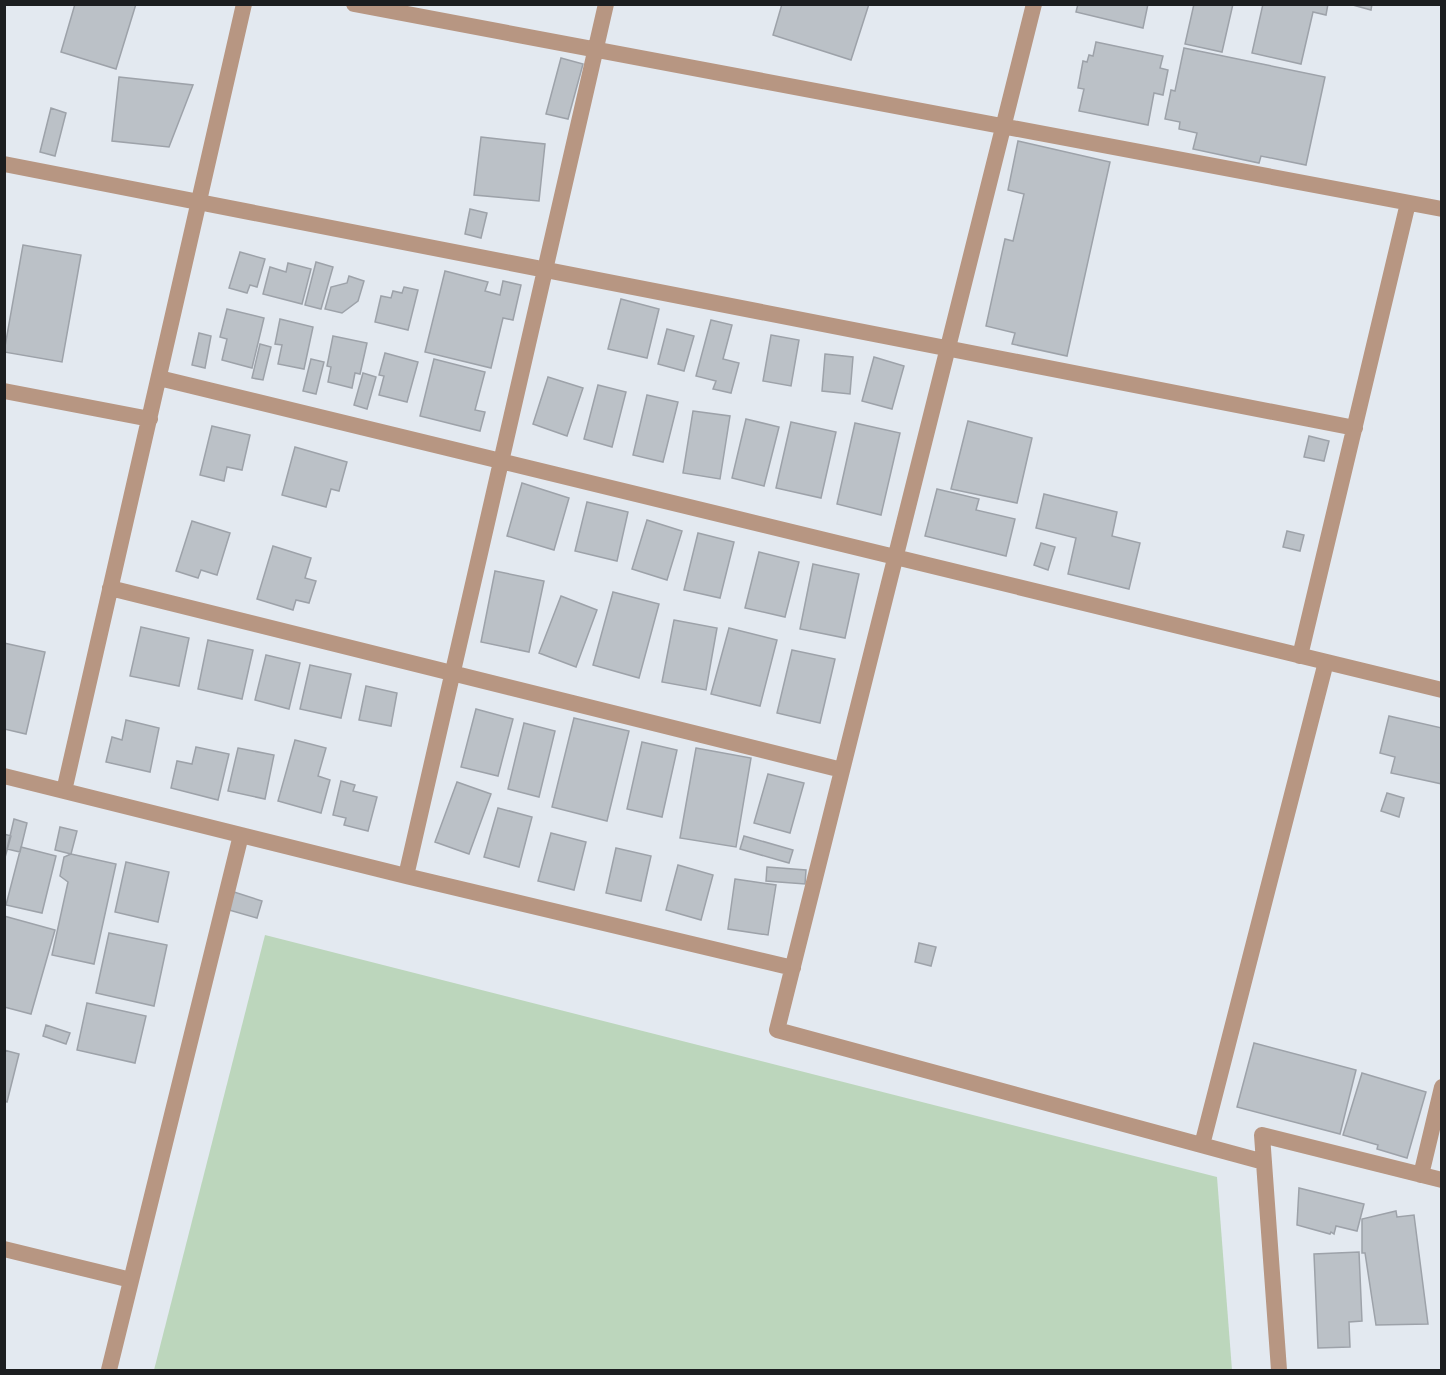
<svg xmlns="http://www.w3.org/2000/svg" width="1446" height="1375" viewBox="0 0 1446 1375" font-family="'PT Serif',serif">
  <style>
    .green { fill: #bcd6bc }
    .building { fill: #bbc1c7; stroke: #9da2a9; stroke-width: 1.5 }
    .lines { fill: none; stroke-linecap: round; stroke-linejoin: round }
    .minor { stroke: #b79682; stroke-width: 16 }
  </style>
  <rect width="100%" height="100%" fill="#e3e9f0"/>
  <!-- green -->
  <path class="green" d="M265,935l952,242 15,193h-1078z"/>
  <!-- building -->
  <path class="building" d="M75,4h61l-20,65 -55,-17z
    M782,4h87l-18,56 -78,-25z
    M1078,4h70l-5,24 -67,-16z
    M1194,4h39l-11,48 -37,-8z
    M1263,4h65l-2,11 -13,-3 -12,52 -49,-11z
    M1349,4h23l-1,6z
    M1096,42l67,14 -3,12 8,2 -5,25 -9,-2 -6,32 -69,-14 5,-22 -6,-1 5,-27 4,1 2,-7 4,1z
    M1184,48l141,29 -19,88 -45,-9 -2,7 -66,-14 4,-16 -18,-4 1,-7 -15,-3 6,-29 4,1z
    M561,58l22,6 -15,55 -22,-5z
    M119,77l74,8 -24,62 -57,-6z
    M51,108l15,5 -11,43 -15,-4z
    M481,137l64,7 -6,57 -65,-6z
    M1018,141l92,21 -43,194 -55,-12 3,-11 -29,-7 19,-87 8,2 11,-47 -16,-4z
    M470,209l17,4 -6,25 -16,-4z
    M23,245l58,10 -19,107 -58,-10z
    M240,252l25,7 -8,28 -7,-2 -3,8 -18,-5z
    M316,262l17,5 -12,42 -16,-4z
    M288,263l23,6 -9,35 -39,-10 7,-27 16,5z
    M445,271l43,11 -3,9 15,4 3,-14 18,4 -8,35 -10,-2 -12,50 -66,-16z
    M349,276l15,5 -6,20 -16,12 -17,-4 6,-22 16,-4z
    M404,287l14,3 -10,40 -33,-8 6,-26 10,2 2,-7 9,2z
    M621,299l38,10 -12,49 -39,-9z
    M227,309l37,9 -12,50 -30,-8 5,-21 -7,-2z
    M280,319l33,8 -9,42 -26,-5 4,-19 -7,-1z
    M711,320l21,5 -9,34 16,4 -8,30 -18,-4 3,-8 -20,-5z
    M667,329l27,7 -10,35 -26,-7z
    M199,333l12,3 -6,32 -13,-3z
    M771,335l28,5 -8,46 -28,-5z
    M333,336l34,7 -7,31 -5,-1 -3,15 -24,-6 3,-15 -4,-1z
    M260,344l11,3 -8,33 -11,-2z
    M385,353l33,9 -11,40 -28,-7 5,-19 -5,-1z
    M825,354l28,3 -3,37 -28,-3z
    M874,357l30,9 -12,43 -30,-8z
    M311,359l13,3 -8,32 -13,-3z
    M434,359l51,13 -10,38 10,2 -5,19 -60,-15z
    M363,373l13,4 -9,32 -13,-4z
    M548,377l35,11 -16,48 -34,-12z
    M598,385l28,7 -14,55 -28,-8z
    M647,395l31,7 -15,60 -30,-7z
    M693,411l37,5 -10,63 -37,-6z
    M746,419l33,8 -15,59 -32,-8z
    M968,421l64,17 -15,65 -66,-14z
    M791,422l45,10 -15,66 -45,-10z
    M855,423l45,10 -19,82 -44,-11z
    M212,426l38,9 -8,35 -15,-3 -3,14 -24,-6z
    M1309,436l20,5 -5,20 -20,-4z
    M295,447l52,15 -8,29 -8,-2 -5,18 -44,-12z
    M522,483l47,15 -15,52 -47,-14z
    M937,489l42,10 -3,11 39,9 -9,37 -81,-20z
    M1044,494l73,18 -5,24 28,7 -11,46 -61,-15 8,-36 -40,-10z
    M587,502l41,10 -11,49 -42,-10z
    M647,520l35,11 -15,49 -35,-11z
    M192,521l38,12 -13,42 -16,-5 -3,8 -22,-7z
    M1287,531l17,4 -4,16 -17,-4z
    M698,533l36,9 -14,56 -36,-8z
    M1041,543l14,4 -7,23 -14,-5z
    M273,546l38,12 -6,20 11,3 -7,22 -13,-3 -3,10 -36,-11z
    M759,552l40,10 -14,55 -40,-9z
    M813,564l46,10 -14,64 -45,-9z
    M495,571l49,10 -15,71 -48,-10z
    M613,592l46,12 -20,74 -46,-13z
    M561,596l36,14 -21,57 -37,-14z
    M674,620l43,8 -11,62 -44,-8z
    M141,627l48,11 -10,48 -49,-10z
    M729,628l48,12 -17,66 -49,-12z
    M208,640l45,10 -11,49 -44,-10z
    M4,643l41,9 -19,82 -22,-5z
    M792,650l43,9 -15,64 -43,-10z
    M266,655l34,8 -11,46 -34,-9z
    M310,665l41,9 -10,44 -41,-9z
    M366,686l31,7 -6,33 -32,-6z
    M476,709l37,10 -15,57 -37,-9z
    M1389,716l53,12v56l-51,-11 4,-16 -15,-4z
    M574,718l55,13 -22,90 -55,-14z
    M126,720l33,8 -9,44 -44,-10 6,-25 10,3z
    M524,723l31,8 -16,66 -31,-8z
    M295,740l31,8 -8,28 12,4 -9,33 -43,-12z
    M642,742l35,8 -15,67 -35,-8z
    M196,747l33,7 -11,46 -47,-12 6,-27 15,3z
    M238,748l36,7 -9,44 -37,-8z
    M696,748l55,10 -15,89 -56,-9z
    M768,774l36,9 -14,50 -36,-10z
    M341,781l14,4 -2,6 24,6 -9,34 -24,-6 2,-7 -13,-3z
    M457,782l34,12 -22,60 -34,-12z
    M1387,793l17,5 -5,19 -18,-6z
    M498,808l34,9 -13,50 -35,-10z
    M14,819l13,4 -7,29 -13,-3z
    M60,827l17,4 -6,23 -16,-4z
    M551,833l35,9 -12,48 -36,-9z
    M4,834l7,2 -7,25z
    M744,836l49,14 -4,13 -49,-14z
    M21,847l35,9 -14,57 -36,-8z
    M616,848l35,8 -10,45 -35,-8z
    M71,854l45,10 -22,100 -42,-9 16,-73 -8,-6 4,-19z
    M126,862l43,10 -11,50 -43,-10z
    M678,865l35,10 -12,45 -35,-10z
    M767,867l39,3 -1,14 -39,-3z
    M735,879l41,6 -8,50 -40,-6z
    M234,892l28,9 -5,17 -28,-8z
    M4,916l51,14 -24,84 -27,-7z
    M109,933l58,12 -13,61 -58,-13z
    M919,943l17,4 -5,19 -16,-4z
    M87,1003l59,13 -11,47 -58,-13z
    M46,1025l24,8 -4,11 -23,-8z
    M1254,1043l102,27 -16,64 -103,-27z
    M4,1050l15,4 -12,48 -3,-1z
    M1362,1073l64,19 -19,66 -30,-9 1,-4 -35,-10z
    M1299,1188l65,16 -7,27 -21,-5 -2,8 -3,-2 -1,2 -33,-9z
    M1396,1211l1,6 17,-2 14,109 -52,1 -11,-72h-3v-34z
    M1359,1252l3,69 -13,1 1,25 -32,1 -4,-94z"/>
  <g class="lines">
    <!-- minor -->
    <path class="minor" d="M354,4l1088,205
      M1034,4l-257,1026 487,132
      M4,164l1351,264
      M159,378l1283,312
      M4,391l146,28
      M110,588l732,182
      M1300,656l108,-453
      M4,776l402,100 387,92
      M64,791l180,-787
      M406,876l200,-872
      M1202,1145l124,-483
      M1421,1175l21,-88
      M4,1249l127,31
      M109,1370l132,-535
      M1279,1370l-17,-235 180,45"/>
  </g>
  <!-- border -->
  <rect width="1446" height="1375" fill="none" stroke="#1c1e20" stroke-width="12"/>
</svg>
